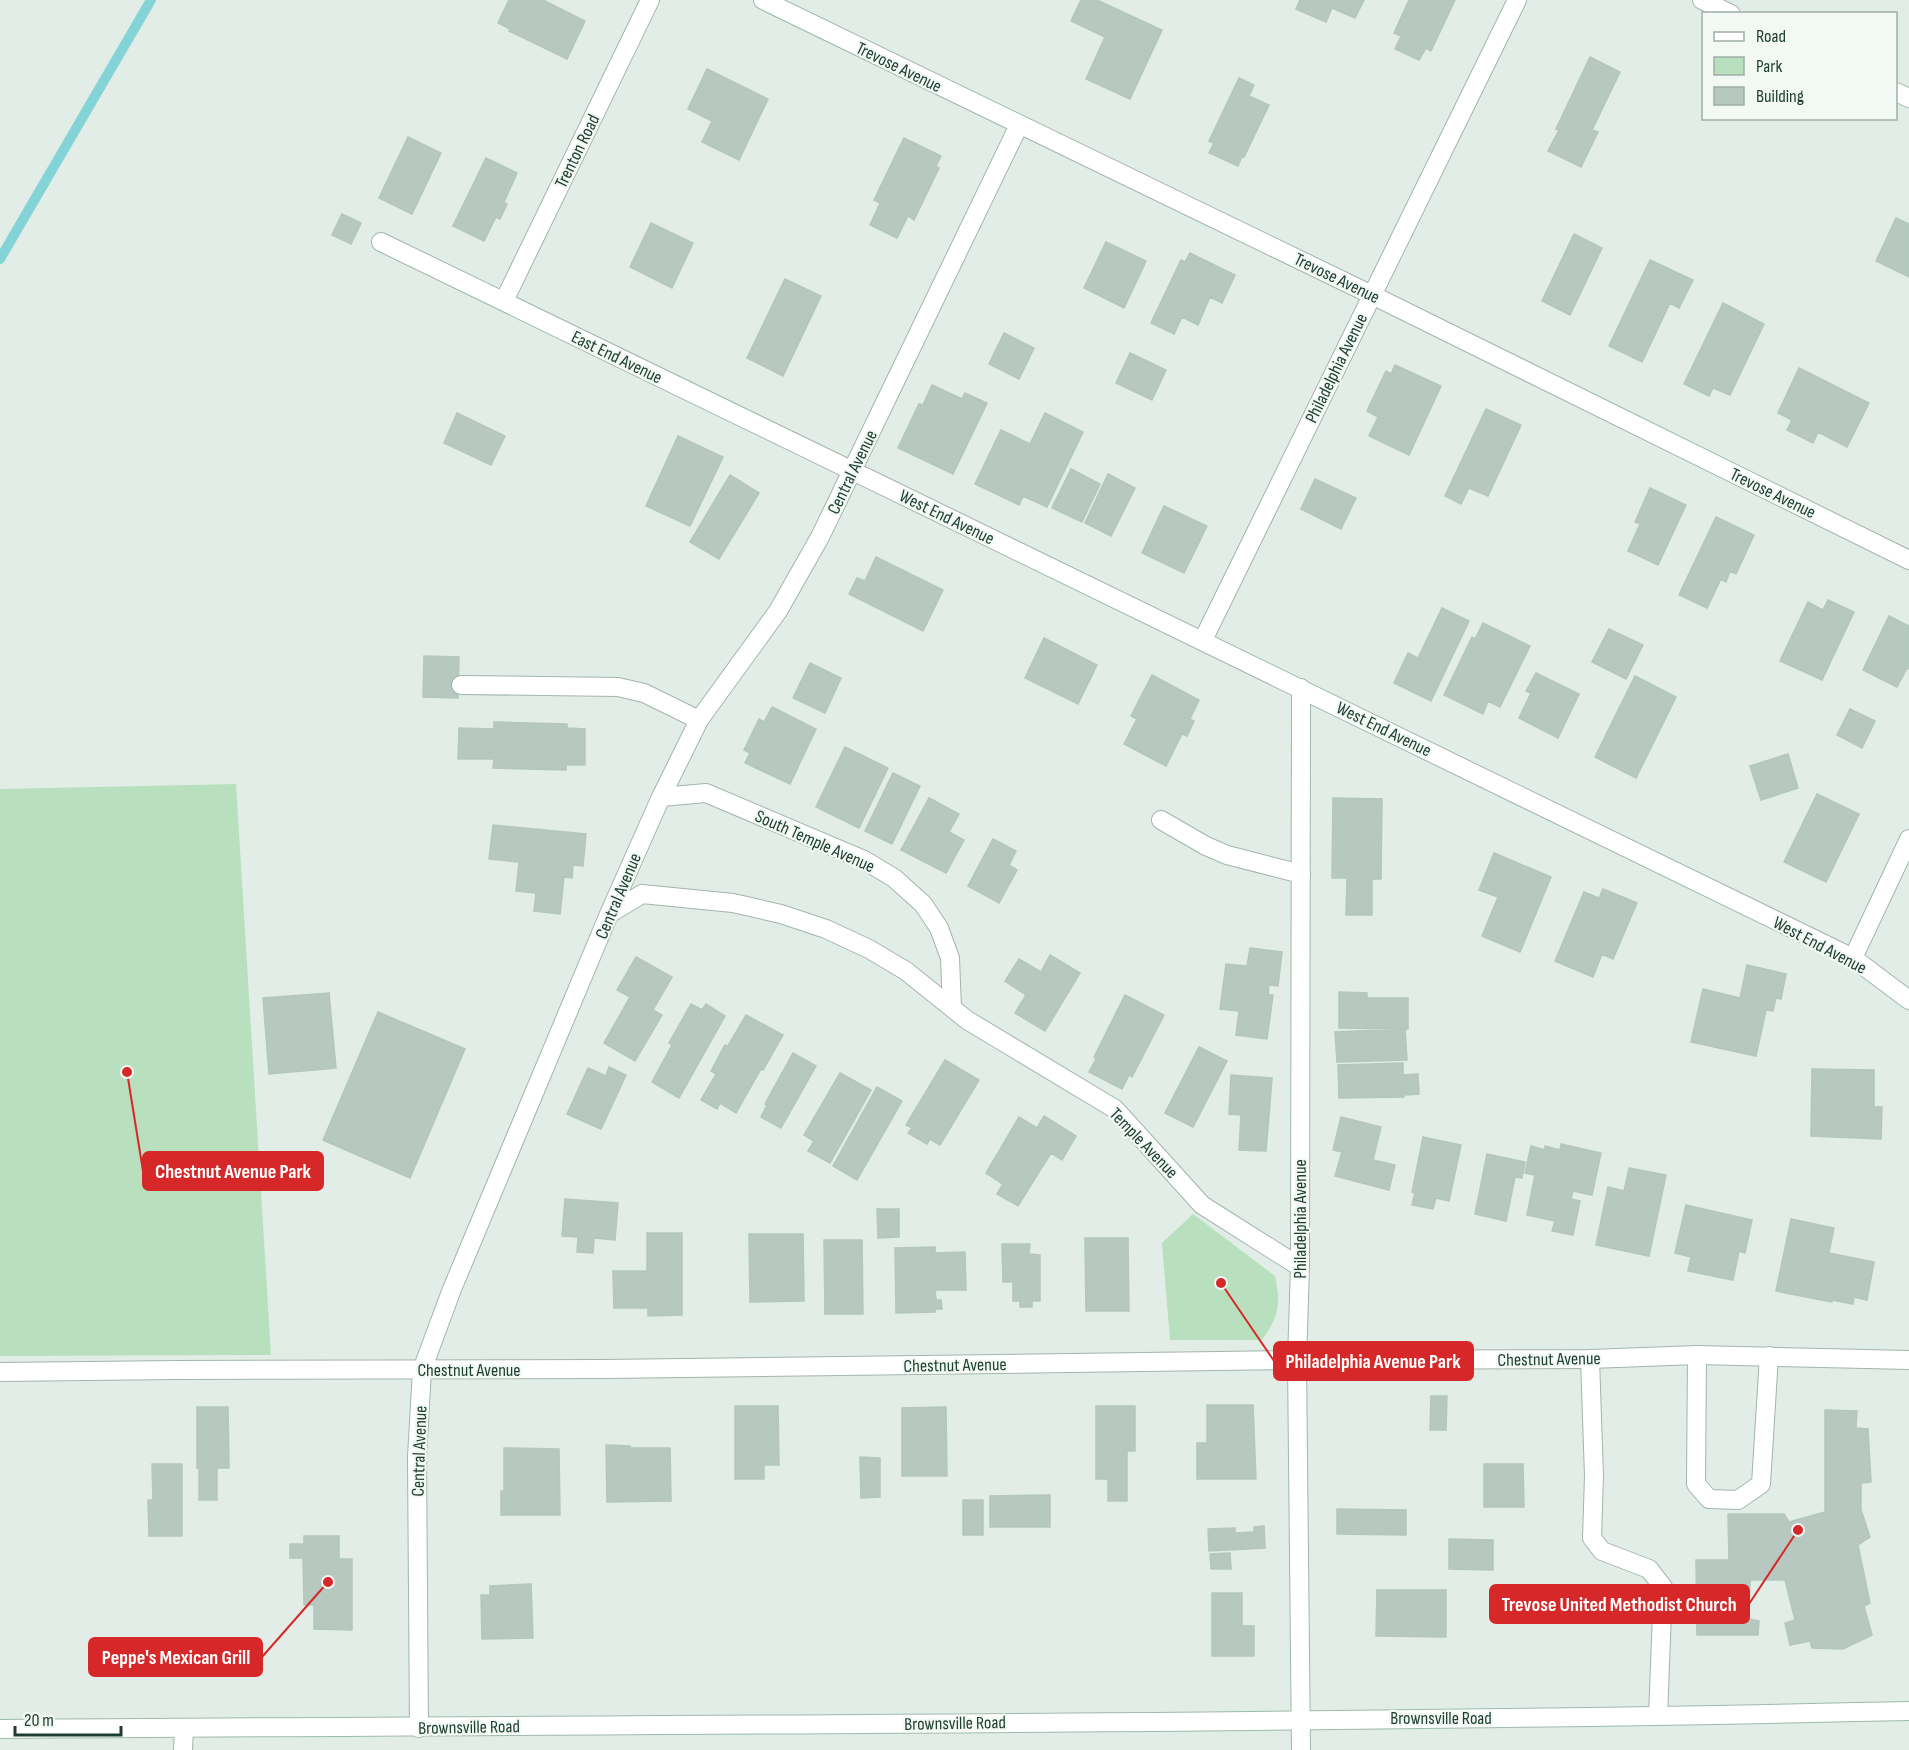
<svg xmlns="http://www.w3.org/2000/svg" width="1909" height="1750" viewBox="0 0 1909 1750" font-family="'Sofia Sans Condensed',sans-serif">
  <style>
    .green { fill: #b8e0be }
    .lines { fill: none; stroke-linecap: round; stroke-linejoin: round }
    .stream { stroke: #84d4d7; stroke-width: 10 }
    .building { fill: #b6c8bf; stroke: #b3c7bc; stroke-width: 1.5 }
    .lane-casing { stroke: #a3b5ad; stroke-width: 20 }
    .street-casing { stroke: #a3b5ad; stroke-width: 20 }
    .secondary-casing { stroke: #9ebaad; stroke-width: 20 }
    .lane { stroke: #fff; stroke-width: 18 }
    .street { stroke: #fff; stroke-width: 18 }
    .secondary { stroke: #fff; stroke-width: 18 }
    .labels { text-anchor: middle; stroke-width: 4.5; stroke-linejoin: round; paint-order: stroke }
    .street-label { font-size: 18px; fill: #203f33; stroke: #f2f9f5 }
    .leader { fill: none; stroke: #d62828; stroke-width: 2 }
    .callout-dot { fill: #d62828; stroke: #f2f9f5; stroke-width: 2 }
    .callout { fill: #d62828; stroke: #d62828; stroke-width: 2 }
    .callout-label { font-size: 20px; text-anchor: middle; font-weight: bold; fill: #fff }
  </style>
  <rect width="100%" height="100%" fill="#e1ede6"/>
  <!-- green -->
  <path class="green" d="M236,784l35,571 -271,1v-567z
    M1193,1214l82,62c6,29 4,40 -13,64h-92l-8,-97z"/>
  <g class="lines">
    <!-- stream -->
    <path class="stream" d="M0,259l151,-259"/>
  </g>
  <!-- building -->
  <path class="building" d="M509,0h34l42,21 -18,38 -58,-28 1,-2 -12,-6z
    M1081,0h16l65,30 -32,69 -44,-20 19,-42 -34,-16z
    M1300,0h64l-9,18 -23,-10 -6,14 -30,-13z
    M1409,0h46l-24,51 -5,-3 -7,12 -24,-11 6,-13 -7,-3z
    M1590,57l30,15 -28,58 6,2 -17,35 -33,-16 11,-21 -3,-1z
    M707,69l61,30 -29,61 -37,-18 10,-21 -24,-12z
    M1239,78l15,7 -5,11 20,9 -25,52 -2,-1 -4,10 -29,-13 5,-10 -5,-2z
    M408,137l33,16 -29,61 -33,-16z
    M904,138l37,18 -5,10 3,2 -25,52 -6,-4 -11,22 -27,-13 10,-22 -6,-3z
    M486,158l31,15 -13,29 3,2 -7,15 -4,-2 -12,24 -31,-15z
    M342,214l19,9 -10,21 -19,-9z
    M1896,218l13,6v53l-33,-16z
    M651,223l42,20 -21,45 -42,-21z
    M1574,234l28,14 -32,67 -28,-14z
    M1106,242l40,19 -22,47 -40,-20z
    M1190,253l45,22 -13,28 -12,-6 -12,28 -16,-8 -8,17 -23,-11 30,-63 4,2z
    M1650,260l43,20 -14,28 -9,-5 -28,59 -33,-16z
    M785,279l36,17 -38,80 -36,-18z
    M1723,303l41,21 -34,71 -17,-7 -4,8 -25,-12z
    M1004,333l30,15 -15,31 -30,-15z
    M1130,353l36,17 -14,30 -36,-17z
    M1395,365l46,21 -32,69 -40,-19 9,-19 -11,-6 19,-40 5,3z
    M1799,368l70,35 -22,44 -29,-15 -5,11 -26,-13 5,-10 -14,-7z
    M932,385l30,14 3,-6 22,10 -34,71 -55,-26 21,-44 4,1z
    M1486,409l35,16 -33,71 -19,-8 -8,16 -16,-8z
    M457,413l48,23 -14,29 -47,-22z
    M1045,413l38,19 -36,75 -24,-11 -4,9 -44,-21 26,-54 29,14z
    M678,436l45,21 -33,69 -44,-20z
    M1071,469l29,15 -18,38 -30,-14z
    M1108,474l27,14 -24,48 -26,-13z
    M730,475l29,18 -40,66 -29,-17z
    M1315,479l41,19 -15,31 -40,-20z
    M1650,488l36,17 -28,60 -30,-14 12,-27 -5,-2z
    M1164,506l43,20 -23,47 -42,-20z
    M1716,517l38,18 -18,39 -6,-3 -4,11 -5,-3 -14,29 -28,-13z
    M876,557l67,33 -20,41 -74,-37 8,-16 8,3z
    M1828,600l26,12 -32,68 -42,-19 28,-59 15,8z
    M1442,608l27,13 -38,80 -37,-18 14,-30 10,5z
    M1889,616l20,10v43l-2,-1 -10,19 -34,-17z
    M1483,623l47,23 -30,61 -12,-6 -5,13 -39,-19 28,-58 3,2z
    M1609,629l34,16 -17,34 -34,-17z
    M1044,638l53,27 -19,39 -53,-26z
    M424,656l35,1 -1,41 -35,-1z
    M810,663l31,15 -16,35 -32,-15z
    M1536,673l43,21 -21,44 -39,-20 12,-25 -5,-2z
    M1152,675l47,25 -9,19 4,2 -7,15 -5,-2 -16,32 -42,-22 13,-25 -6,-3z
    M1635,676l41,21 -40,81 -41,-21z
    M772,707l44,22 -26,55 -45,-21 5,-10 -6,-3 15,-31 5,3z
    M1850,709l25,12 -13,27 -25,-13z
    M494,722l73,2v4l18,1v36h-19v5l-73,-2 1,-9h-36l1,-31 35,1z
    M845,747l43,21 -29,60 -43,-21z
    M1788,754l10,34 -37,12 -11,-34z
    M893,773l27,13 -28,58 -27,-13z
    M1817,794l42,20 -33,68 -42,-20z
    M929,798l30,16 -10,18 15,8 -18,33 -45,-23z
    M1333,798l49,1 -1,80h-9v36h-26l1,-37h-15z
    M493,825l93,9 -3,32 -10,-1 -1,13 -8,-1 -4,37 -26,-3 2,-18 -20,-2 3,-29 -30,-3z
    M993,839l23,12 -7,14 8,5 -18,33 -31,-17z
    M1494,853l57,24 -31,75 -38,-16 16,-39 -19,-7z
    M1603,889l34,14 -24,56 -11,-5 -9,23 -38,-16 29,-69 15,6z
    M1250,948l32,4 -4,34 -9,-1 -1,10h5l-6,44 -31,-4 3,-24 -19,-2 6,-45 21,2z
    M1050,955l30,18 -35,58 -30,-18 11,-18 -21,-14 14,-22 22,13z
    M636,957l36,20 -19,33 9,5 -27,46 -31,-18 26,-46 -13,-7z
    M1747,965l39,9 -5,25 -5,-1 -3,13 -7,-1 -10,46 -65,-14 12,-53 37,9z
    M1339,992l28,1v5h41v31l-69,-1z
    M329,993l7,75 -67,6 -6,-76z
    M1125,995l39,20 -32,62 -3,-2 -7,14 -33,-17 7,-13 -2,-2z
    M691,1004l11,6 4,-6 19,12 -46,82 -27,-16 20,-37 -3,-2z
    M378,1012l87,37 -55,129 -87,-38z
    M746,1015l37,20 -20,35 -2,-1 -25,44 -16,-10 -3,6 -16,-9 15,-26 -5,-3 14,-26 3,1z
    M1405,1029l2,31 -70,2 -2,-30z
    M1199,1047l28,14 -34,66 -28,-14z
    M793,1053l23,13 -35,62 -20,-11 6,-12 -2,-1z
    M945,1060l34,20 -39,65 -10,-6 -3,5 -19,-11 4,-5 -6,-3z
    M1403,1063v12l15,-1 1,20 -15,1v2l-65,1 -1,-33z
    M609,1067l17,8 -25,54 -34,-15 21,-46 18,8z
    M1812,1069l62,1v37h8l-1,32 -70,-3z
    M840,1073l31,17 -41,73 -22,-12 6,-10 -10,-6z
    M1231,1075l41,3 -6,73 -27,-1 2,-35 -12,-1z
    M877,1087l25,14 -45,79 -24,-14z
    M1044,1116l32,20 -14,24 -11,-7 -33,53 -21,-12 6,-10 -17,-11 33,-56 18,11z
    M1341,1117l40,10 -8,33 22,5 -6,25 -54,-14 7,-24 -9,-2z
    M1423,1137l38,8 -12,56 -13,-3 -3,11 -21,-4 3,-12 -3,-1z
    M1561,1144l40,9 -9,42 -19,-4 -2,8 9,2 -7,34 -21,-4 3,-10 -28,-6 8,-40 -10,-2 6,-27 14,4v-4l15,4z
    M1487,1154l38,8 -3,16 -7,-1 -9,44 -31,-7z
    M1629,1168l37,7 -17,81 -53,-11 12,-58 16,4z
    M565,1199l53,4 -3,37 -21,-2 -1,15 -16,-1 1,-15 -16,-1z
    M1686,1205l66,15 -7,33 -6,-2 -6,29 -45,-9 3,-14 -16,-4z
    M877,1209h22v28l-21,1z
    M1791,1219l43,9 -5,25 45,9 -7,38 -13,-3 -1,7 -21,-4v2l-56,-11z
    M647,1233h35v82l-34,1v-8h-34l-1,-37h34z
    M749,1234h54l1,67 -54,1z
    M1085,1238h43l1,73h-43z
    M824,1240h38l1,74h-38z
    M1002,1244h28l-1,10 11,1v46h-8v6h-12v-6h-7v-19h-10z
    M935,1247v6l30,-1 1,38h-31l1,10h5l1,9h-7v3l-39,1 -1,-65z
    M1431,1396h16l-1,34h-16z
    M1207,1405h46l3,74h-59v-36h10z
    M735,1406h43l1,59h-15v14h-29z
    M1096,1406h39v45h-8v50h-19v-22h-12z
    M197,1407h31l1,61h-12v32h-18v-32h-2z
    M946,1407l1,69h-45v-68z
    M1825,1410l32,1 -1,17 12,1 3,53 -10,1v27l9,27 -12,8 12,58 -6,3 8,29 -29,14 -31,-1 -2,-7 -20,4 -5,-22 10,-3 -10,-40h-35l-1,39 10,2 -1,14h-61l-1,-75h33l-1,-46h56l5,8 36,-10z
    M606,1445l24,1v2h40l1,53 -64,1z
    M504,1448l55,1 1,66h-59v-24h3z
    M860,1457l20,1v39l-19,1z
    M152,1464h30v72h-33l-1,-36h5z
    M1484,1464h39l1,43h-40z
    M1050,1495v32h-60v-31z
    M963,1500h20v35h-20z
    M1337,1509l69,1v25l-69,-1z
    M1264,1526l1,22 -56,3 -1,-22 27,-1v5l19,-1v-5z
    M304,1536h35v23h13v71l-38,-1v-24h-10l-1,-47h-13v-14h14z
    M1449,1539l44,1v30l-44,-1z
    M1230,1553l1,16h-20l-1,-15z
    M531,1584l2,54 -51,1 -1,-44h9v-9z
    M1377,1590h69v47l-70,-1z
    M1212,1593h30v33h12v30h-42z"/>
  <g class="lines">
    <defs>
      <path id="lane" d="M461,685l157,2 26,6 55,27
        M1161,820l45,26 21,9 74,19
        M1697,1355l-1,129 13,15 29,1 23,-16 8,-128
        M1590,1359l4,117 -2,62 10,13 47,18 14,18 -5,129"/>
      <path id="street" d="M763,0l609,295 537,265
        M1702,0l29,14
        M1896,92l13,6
        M381,242c491,238 982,477 1472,716l56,42
        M504,301l146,-301
        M1203,640l314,-640
        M1301,688l-1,579 -3,93 4,390
        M661,797l45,-4 158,67 30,18 29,26 16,24 11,30 2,50
        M609,914l33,-20 91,9 48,11 45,15 43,20 37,22 61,49 148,89 87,96 98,62
        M1853,958l56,-119
        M0,1372l177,-2 428,-1 692,-9 293,-1 107,-4 212,5
        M419,1728l-2,-271 5,-87 30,-81 157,-375 52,-117 38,-77 79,-109 42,-74 199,-412
        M183,1750l1,-22"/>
      <path id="secondary" d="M0,1729c636,-5 1273,-4 1909,-18"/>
    </defs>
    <!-- lane casing -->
    <use href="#lane" class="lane-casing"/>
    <!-- street casing -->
    <use href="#street" class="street-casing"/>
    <!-- secondary casing -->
    <use href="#secondary" class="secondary-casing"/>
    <!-- lane -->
    <use href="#lane" class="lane"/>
    <!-- street -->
    <use href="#street" class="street"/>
    <!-- secondary -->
    <use href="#secondary" class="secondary"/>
  </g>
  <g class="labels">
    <!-- street labels -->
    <g class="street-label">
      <text transform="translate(899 67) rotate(26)" y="6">Trevose Avenue</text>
      <text transform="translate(577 151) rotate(-64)" y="6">Trenton Road</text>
      <text transform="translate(1337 278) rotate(26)" y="6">Trevose Avenue</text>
      <text transform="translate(617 357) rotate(26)" y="6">East End Avenue</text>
      <text transform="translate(1336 368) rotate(-64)" y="6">Philadelphia Avenue</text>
      <text transform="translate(852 472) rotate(-64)" y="6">Central Avenue</text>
      <text transform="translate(1773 493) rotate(26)" y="6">Trevose Avenue</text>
      <text transform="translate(947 517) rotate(26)" y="6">West End Avenue</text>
      <text transform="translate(1384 729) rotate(26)" y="6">West End Avenue</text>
      <text transform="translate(815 841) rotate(24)" y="6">South Temple Avenue</text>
      <text transform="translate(618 896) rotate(-67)" y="6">Central Avenue</text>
      <text transform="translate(1820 945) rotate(28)" y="6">West End Avenue</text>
      <text transform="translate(1144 1143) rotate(46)" y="6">Temple Avenue</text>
      <text transform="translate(1300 1219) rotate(-90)" y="6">Philadelphia Avenue</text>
      <text transform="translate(1549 1359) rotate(-1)" y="6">Chestnut Avenue</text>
      <text transform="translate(955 1365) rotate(-1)" y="6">Chestnut Avenue</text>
      <text x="469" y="1376">Chestnut Avenue</text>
      <text transform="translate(419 1451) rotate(-88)" y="6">Central Avenue</text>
      <text x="1441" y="1724">Brownsville Road</text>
      <text transform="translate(955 1723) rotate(-1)" y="6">Brownsville Road</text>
      <text transform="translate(469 1727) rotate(-1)" y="6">Brownsville Road</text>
    </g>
  </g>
  <!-- callouts -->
  <path class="leader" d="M127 1072L143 1171M1221 1283L1274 1361M1798 1530L1749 1604M328 1582L262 1657"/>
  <g class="callout-dot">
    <circle cx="127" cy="1072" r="6"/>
    <circle cx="1221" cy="1283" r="6"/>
    <circle cx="1798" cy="1530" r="6"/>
    <circle cx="328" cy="1582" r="6"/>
  </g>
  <g class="callout">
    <rect x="143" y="1152" width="180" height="38" rx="6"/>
    <rect x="1274" y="1342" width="199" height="38" rx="6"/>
    <rect x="1490" y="1585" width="259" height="38" rx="6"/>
    <rect x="89" y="1638" width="173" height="38" rx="6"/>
  </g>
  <g class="callout-label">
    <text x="233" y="1178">Chestnut Avenue Park</text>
    <text x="1373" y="1368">Philadelphia Avenue Park</text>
    <text x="1619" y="1611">Trevose United Methodist Church</text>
    <text x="176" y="1664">Peppe's Mexican Grill</text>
  </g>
  <!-- legend -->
  <rect x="1702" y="12" width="195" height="108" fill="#f2f9f5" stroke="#9eafa7" stroke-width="1.5"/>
  <rect x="1714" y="32" width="30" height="9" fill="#ffffff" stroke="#9eafa7" stroke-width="1.5"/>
  <text x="1756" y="42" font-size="18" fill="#203f33">Road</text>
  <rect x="1714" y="57" width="30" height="18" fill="#b8e0be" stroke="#9eafa7" stroke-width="1.5"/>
  <text x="1756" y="72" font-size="18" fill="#203f33">Park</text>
  <rect x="1714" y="87" width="30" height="18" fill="#b6c8bf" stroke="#9eafa7" stroke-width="1.5"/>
  <text x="1756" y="102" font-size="18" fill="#203f33">Building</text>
  <!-- scale -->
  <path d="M15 1726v9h106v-9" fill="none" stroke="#203f33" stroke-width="3"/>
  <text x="24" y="1726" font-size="18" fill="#203f33" stroke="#f2f9f5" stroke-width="4.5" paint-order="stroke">20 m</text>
</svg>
